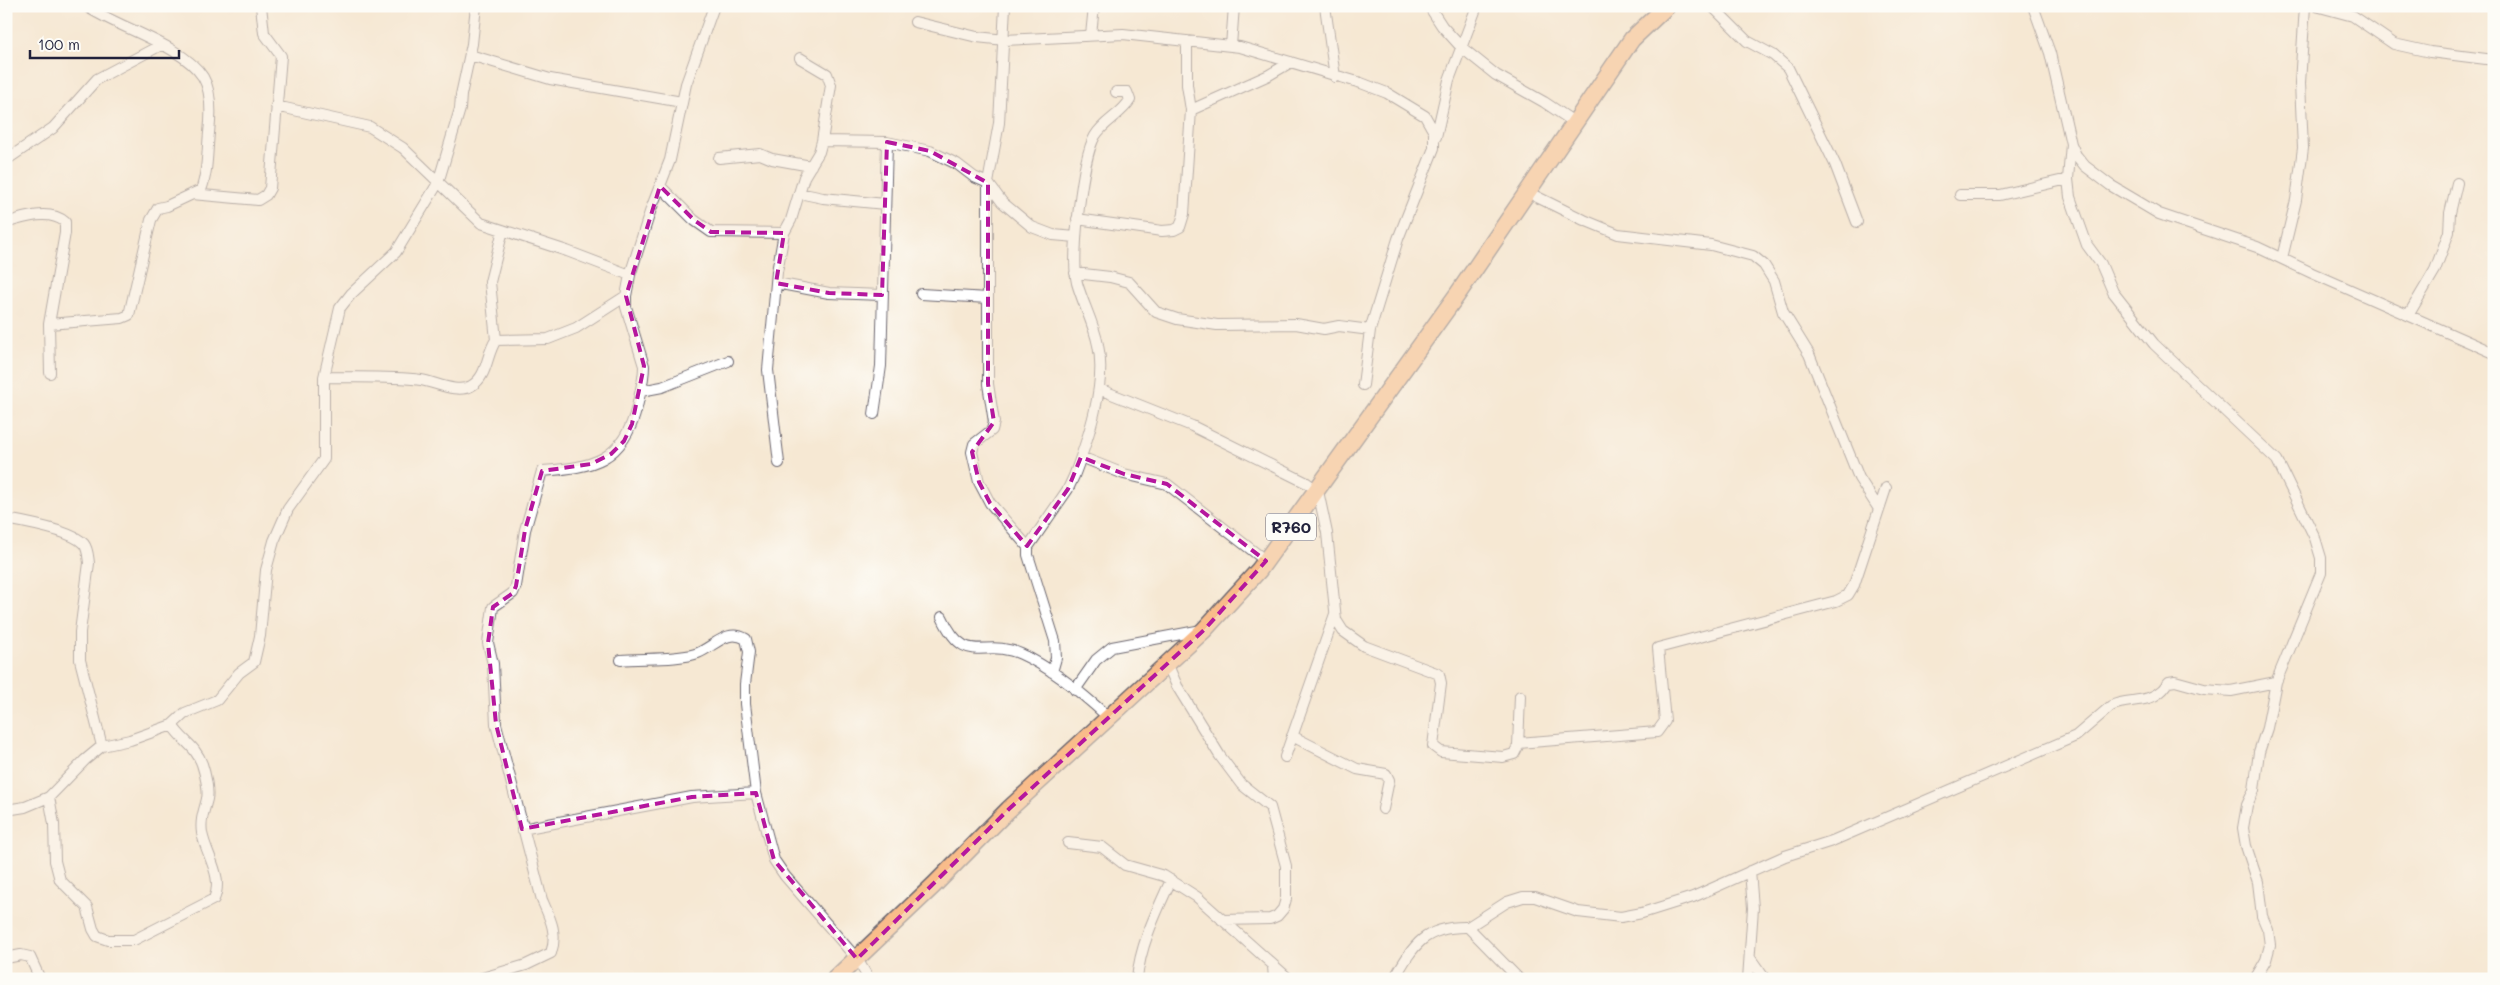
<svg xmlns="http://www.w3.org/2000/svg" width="2500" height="985" viewBox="0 0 2500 985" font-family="Mali,sans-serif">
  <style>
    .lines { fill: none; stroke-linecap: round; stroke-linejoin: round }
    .minor-casing { stroke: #6c6770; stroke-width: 12 }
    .primary-casing { stroke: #6c6770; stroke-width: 19 }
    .minor { stroke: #fff; stroke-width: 10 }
    .primary { stroke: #f9bc8a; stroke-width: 16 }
    .marked { fill: none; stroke: #b5179e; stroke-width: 4; stroke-dasharray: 10 6; stroke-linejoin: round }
    .labels { text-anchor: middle; stroke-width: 5; stroke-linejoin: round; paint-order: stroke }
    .shield { fill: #fdfcf7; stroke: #646373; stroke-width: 1 }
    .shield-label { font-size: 16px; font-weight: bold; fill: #22223b }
  </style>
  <rect width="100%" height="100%" fill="#fdfcf7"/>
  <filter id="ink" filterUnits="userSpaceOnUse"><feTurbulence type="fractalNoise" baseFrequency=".02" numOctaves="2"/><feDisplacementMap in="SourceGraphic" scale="10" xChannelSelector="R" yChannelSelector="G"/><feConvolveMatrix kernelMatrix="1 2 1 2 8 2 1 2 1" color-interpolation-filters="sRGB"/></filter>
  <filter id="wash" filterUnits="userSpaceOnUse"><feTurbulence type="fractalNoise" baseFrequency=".0096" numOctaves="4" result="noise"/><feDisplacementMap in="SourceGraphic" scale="20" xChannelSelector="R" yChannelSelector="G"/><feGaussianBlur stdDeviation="1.12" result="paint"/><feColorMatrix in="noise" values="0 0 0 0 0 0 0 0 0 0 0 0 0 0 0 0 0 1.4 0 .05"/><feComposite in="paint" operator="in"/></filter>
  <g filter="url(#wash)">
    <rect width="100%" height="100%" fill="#f6e8d3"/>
  </g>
  <g filter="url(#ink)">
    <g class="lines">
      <defs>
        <path id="minor" d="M1005,6l-6,117 -11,60v201l6,38 -2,8 -18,14 -2,8 7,30 11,21 38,44
          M1325,6l10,71
          M1429,6l13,20 19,21 35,28 48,27 30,20
          M1712,6l35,35 26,14 15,13 47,96 22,58
          M2033,6l17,47 21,91 5,11 9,11 25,19 49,29 98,33 55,26 182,80
          M2316,6l37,10 41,28 36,8 64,8
          M915,22l62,15 28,3 118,-6 117,13 121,36 26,10 38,23 9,16v16l-36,91 -28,91 -7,55
          M1091,35l3,-29
          M1231,46l3,-40
          M470,55l80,24 132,23
          M276,106l94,21 33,21 78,75 86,28 63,24
          M1191,110l78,-35 22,-13
          M1436,137l13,-57 28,-74
          M822,141l65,1 43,9 27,13 17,13 14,6 14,19 30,25 21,8 23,2
          M719,158l41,-4 12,5 39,7
          M6,160l47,-32 44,-49 64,-34
          M660,186l34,34 17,12 73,1 7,-13 13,-43 15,-25 3,-11 9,-56 -4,-11 -27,-16
          M1527,192l57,28 34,14 93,11 42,11 11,9 10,16 9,31 26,42 50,124 20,31
          M799,193l24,5 62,6
          M192,194l66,6 8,-5 4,-7 11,-132 -17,-23 -3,-27
          M1960,195h40l68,-16
          M1077,219l85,12 12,-1 6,-3 4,-13 7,-104 -4,-25v-44
          M6,223c18,-6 44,-14 59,-1v11l-16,91 1,49
          M2282,258l14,-58 7,-52 -3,-65 5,-77
          M1075,273l35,4 19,5 27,30 21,7 40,6 79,-1 28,5 15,-3 31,4
          M776,283l53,10 53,2
          M921,294l67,4
          M2409,314l26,-44 14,-38 1,-19 7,-30
          M49,324l73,-6 7,-3 22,-95 7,-12 9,-2 34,-16c7,-18 6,-38 8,-57 2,-17 3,-41 -6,-56 -20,-32 -85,-49 -117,-71
          M496,340l-6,-58 13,-52
          M324,377c32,1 66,-1 97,3 14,2 36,14 50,6 17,-9 15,-32 25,-46l52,-1 28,-11 50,-32 4,-21 21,-66 19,-49 16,-76 28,-78
          M1099,389l93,37 115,57 11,8 9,42 9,87 7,11 21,15 75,28 2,9 -8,63 8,6 62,5 11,-3 4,-8 2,-50
          M641,391l21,-4 66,-26
          M874,414l7,-48 6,-224
          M1081,457l43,17 43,10 99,77
          M779,463l-11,-93 9,-98 7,-39
          M6,519c17,3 67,12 78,25 4,5 4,12 5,19l-9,69v28l22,86
          M942,617c24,52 41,20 79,37 31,14 62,40 87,63
          M621,660c19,-2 60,0 77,-7 17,-7 29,-25 48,-14l3,13 -4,32v20l11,89 18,67 11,16 72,83 12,20
          M1167,663l10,23 43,70 21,28 29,23 16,59v33l-3,10 -6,7 -7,3 -48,1
          M1052,672l4,-14 -1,-17 -27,-86v-8l40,-58 6,-13c14,-37 33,-92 24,-131 -4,-21 -15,-41 -21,-62 -6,-26 5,-125 18,-147 9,-15 26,-21 35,-36l-3,-8h-11
          M1075,690l21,-30 16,-13 90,-17
          M1292,736l65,33 29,5 3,6 -6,29
          M1518,743l139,-11 8,-11 -7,-73 178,-47 12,-6 6,-10 32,-97
          M1285,757l50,-143
          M49,797l5,27 1,37 5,19 27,27 6,22 4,7 11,4h26l80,-41c10,-23 -8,-44 -12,-66 -2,-13 2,-22 5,-34 2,-9 -2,-26 -5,-35 -7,-19 -19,-22 -30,-39
          M6,810l19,-3 24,-10 36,-37 17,-14 28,-6 42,-15 13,-12 32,-13 22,-27 15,-11 6,-26 6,-66 8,-29 14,-32 36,-50v-82l16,-69 11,-14 45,-42 42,-69 22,-74 1,-14 11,-51 4,-38
          M522,829l170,-32 64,-4
          M1068,843l34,4 23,18 39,11 33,21 92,82
          M1468,927l39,-25 16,-5h12l43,15 43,5 21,-4 51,-16 92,-41 47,-15 244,-105 35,-30c16,-8 36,-2 50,-15 3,-2 5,-6 8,-9l6,-1 29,8 27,2 45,-9 45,-109v-15l-6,-20 -38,-78 -123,-116 -41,-52 -12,-28 -14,-19 -17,-48 -2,-18 3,-35
          M6,958l15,-3 9,2 10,22
          M1750,958l15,21
          M1273,966l1,13
          M479,979l47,-14 25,-12c7,-20 -1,-35 -9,-53l-46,-176 -3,-60 -5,-21 5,-36 20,-14 3,-7 9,-56 17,-59c51,-4 81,-9 95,-64 3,-14 7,-27 7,-41l-18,-59v-11
          M1137,979c3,-34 20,-68 34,-99
          M1394,979c20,-35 31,-53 74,-52l51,52
          M1748,979l5,-71 -3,-37
          M2255,979l11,-19 4,-15 -2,-15 -6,-14 -4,-34 -12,-36 -3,-18 4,-23 7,-15 5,-38 8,-24 9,-46"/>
        <path id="primary" d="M835,979l99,-94 75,-76 195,-179 55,-60 198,-275 175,-256 35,-33"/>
      </defs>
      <!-- minor casing -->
      <use href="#minor" class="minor-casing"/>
      <!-- primary casing -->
      <use href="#primary" class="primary-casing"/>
      <!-- minor -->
      <use href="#minor" class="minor"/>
      <!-- primary -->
      <use href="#primary" class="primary"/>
    </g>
  </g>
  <!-- marked area -->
  <path d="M0 0H2500V985H0ZM887,142l43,9 58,32v201l6,38 -22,30 7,30 11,21 37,43 41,-57 13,-32 43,17 43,10 99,77 -62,69 -195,179 -152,150 -83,-99 -18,-67 -64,4 -170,32 -26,-105 -8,-81 5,-36 20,-14 3,-7 9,-56 17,-59 49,-7 20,-10 13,-13 8,-17 12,-58 -18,-70 34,-110 34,34 17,12 73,1 -8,50 53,10 53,2z" fill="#f6e8d3" fill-opacity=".55" fill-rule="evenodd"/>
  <path class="marked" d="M887,142l43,9 58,32v201l6,38 -22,30 7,30 11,21 37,43 41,-57 13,-32 43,17 43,10 99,77 -62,69 -195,179 -152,150 -83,-99 -18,-67 -64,4 -170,32 -26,-105 -8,-81 5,-36 20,-14 3,-7 9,-56 17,-59 49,-7 20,-10 13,-13 8,-17 12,-58 -18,-70 34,-110 34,34 17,12 73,1 -8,50 53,10 53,2z"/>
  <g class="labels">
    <!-- shield labels -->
    <rect class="shield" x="1266" y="513.5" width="50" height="27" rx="4"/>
    <g class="shield-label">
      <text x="1291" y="533">R760</text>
    </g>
  </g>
  <!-- margin -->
  <rect width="2500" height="985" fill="none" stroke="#fdfcf7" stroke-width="25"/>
  <!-- scale -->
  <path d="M30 50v8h149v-8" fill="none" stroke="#22223b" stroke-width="2.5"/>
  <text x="38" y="50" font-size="15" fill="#22223b" stroke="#fdfcf7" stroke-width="4" paint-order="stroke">100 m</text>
</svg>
